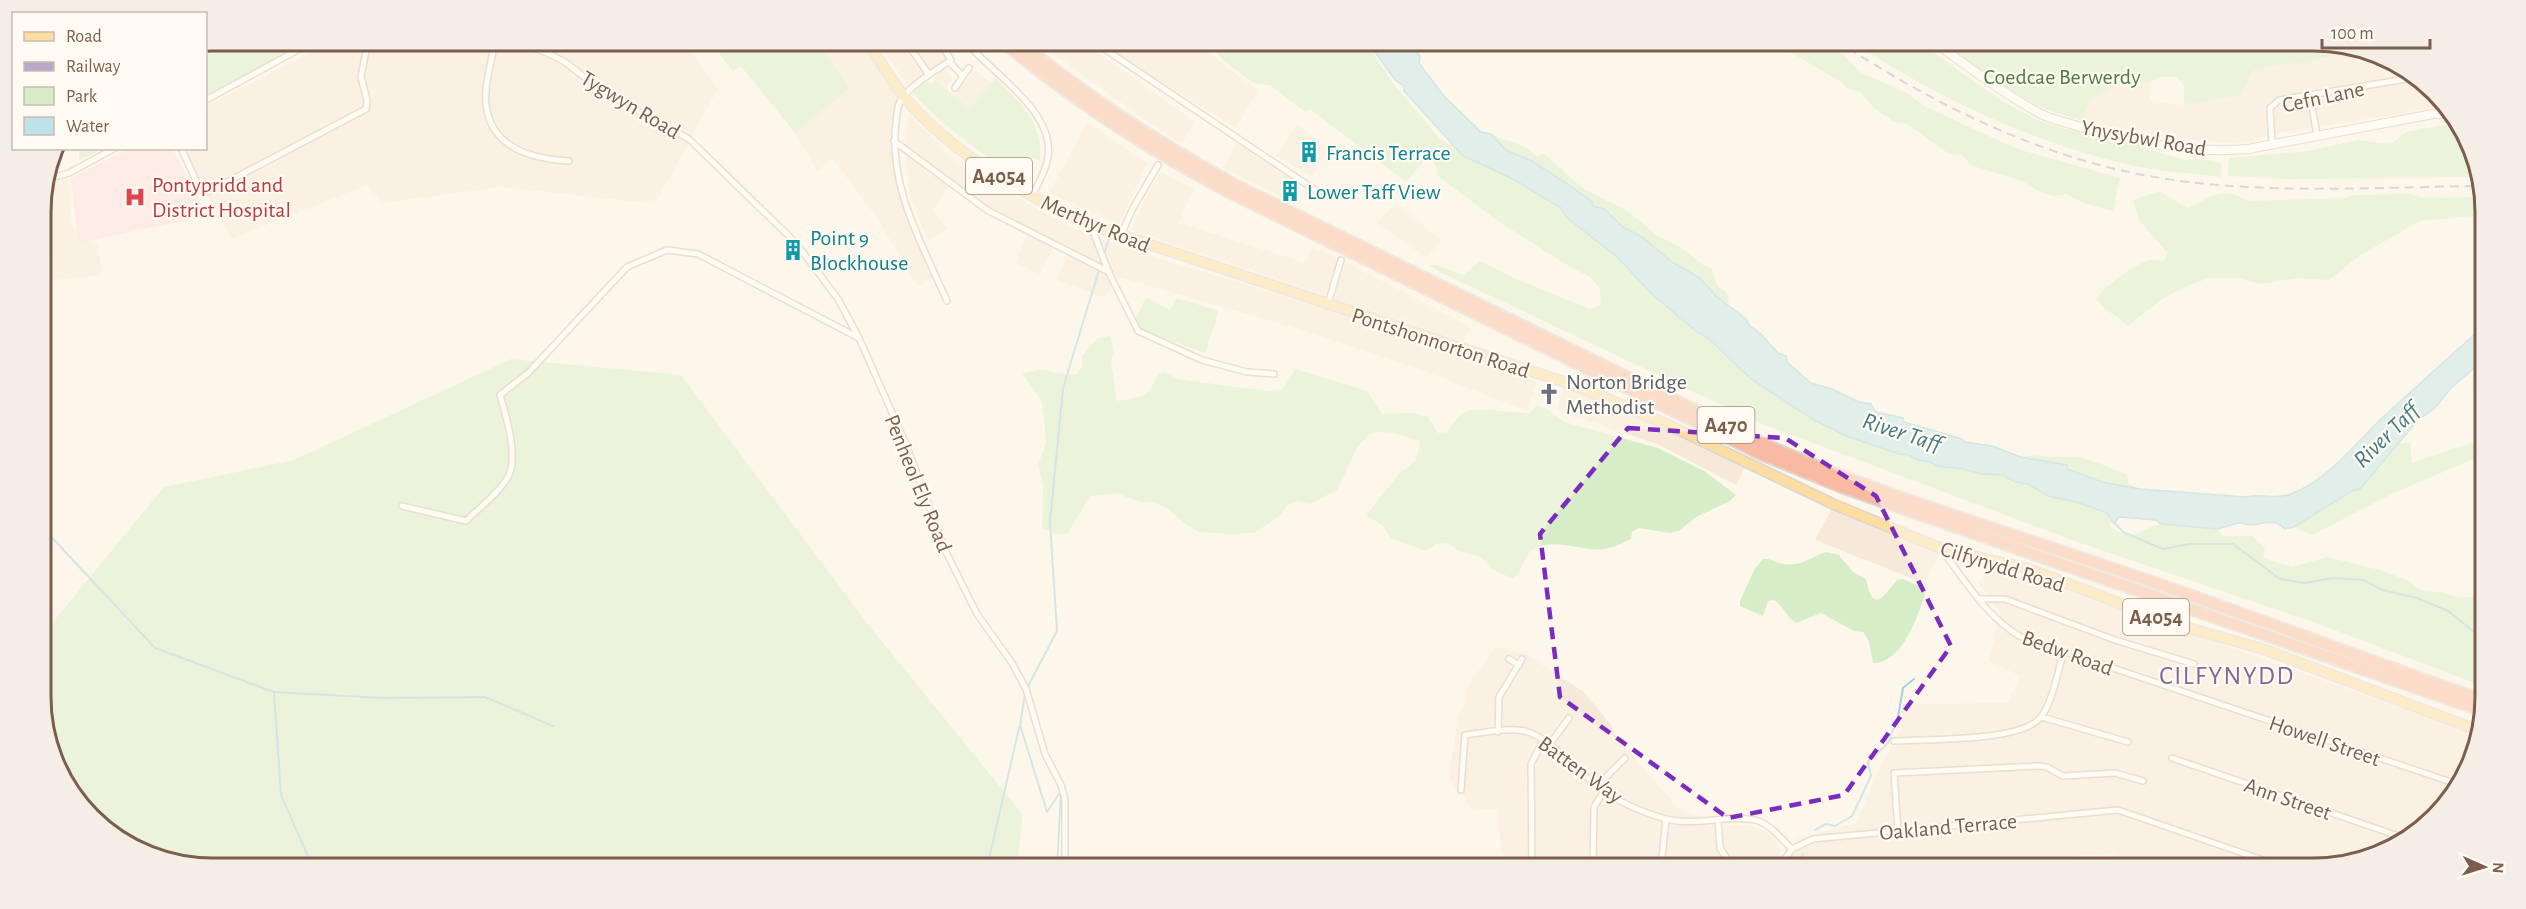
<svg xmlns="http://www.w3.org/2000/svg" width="2526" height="909" viewBox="0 0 2526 909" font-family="'Alegreya Sans',sans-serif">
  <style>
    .residential { fill: #f6e9d9 }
    .education { fill: #f4e7fb }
    .medical { fill: #fcdee1 }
    .green { fill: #d6edc8 }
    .water { fill: #bee2e9; stroke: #a3d1dc; stroke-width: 1.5 }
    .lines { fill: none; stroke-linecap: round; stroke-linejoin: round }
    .stream { stroke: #a3d1dc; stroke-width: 2 }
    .street-casing { stroke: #d2bfaf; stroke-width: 8 }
    .secondary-casing { stroke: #d5c0ad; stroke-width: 10 }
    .primary-casing { stroke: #ddd5d0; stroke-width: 12 }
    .highway-casing { stroke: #ddd5d0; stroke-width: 14 }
    .street { stroke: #fff; stroke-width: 5 }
    .secondary { stroke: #fff; stroke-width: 8 }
    .primary { stroke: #fddea2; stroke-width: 9 }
    .highway { stroke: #f9baa1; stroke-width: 10 }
    .rail { stroke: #bba7ca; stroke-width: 2; stroke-dasharray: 9 6; stroke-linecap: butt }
    .marked { fill: none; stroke: #7b2cbf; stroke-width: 4.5; stroke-dasharray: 12 8; stroke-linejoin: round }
    .labels { text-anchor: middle; stroke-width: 4.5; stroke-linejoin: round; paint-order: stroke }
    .shield { fill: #fffbf3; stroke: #a38d7e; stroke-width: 1.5 }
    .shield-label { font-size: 21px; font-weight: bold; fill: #7b5e4c }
    .park-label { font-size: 22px; fill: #507b40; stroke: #fffbf3 }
    .street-label { font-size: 22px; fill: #7b5e4c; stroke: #fffbf3 }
    .culture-label { font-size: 22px; fill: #0d838f; stroke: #fffbf3; text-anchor: start }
    .health-label { font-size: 22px; fill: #be3a42; stroke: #fffbf3; text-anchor: start }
    .worship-label { font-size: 22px; fill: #5b616d; stroke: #fffbf3; text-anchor: start }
    .water-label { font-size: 24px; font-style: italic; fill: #417a87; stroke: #fffbf3 }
    .quarter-label { font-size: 26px; letter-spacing: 1.5px; fill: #876596; stroke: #fffbf3 }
    .rim { fill: none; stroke: #7b5e4c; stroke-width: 3 }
  </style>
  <rect width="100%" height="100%" fill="#fdf7eb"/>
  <!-- residential -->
  <path class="residential" d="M333,41h350l35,48 -63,115 -154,-17 -119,16 -15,-18 -136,54 -48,-90 23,-1v-42z
    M816,41h46l38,59 -5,64 13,44 28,67 -18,12 -41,-69 -44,-59 -16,12 -22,-38 55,-45z
    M877,41h25l22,32 -16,13z
    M910,41h24l12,18 -16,11z
    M1036,41h46l112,80 -12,23 -34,-22z
    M1104,41h90l64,50 -22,37 -130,-80z
    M2363,49l6,1 74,49 3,7 -165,27 -30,8 -27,2 -53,-5 -88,-17 7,-21 23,-14 38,-4 -1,17 26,6 65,-9 11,-24 6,-3 61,-10z
    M945,69l8,10 -9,9 -11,-10z
    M974,70l17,13 -21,26 -16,-13z
    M909,113l49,51 107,60 51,21 252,77 169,60 -10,29 -103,-40 -129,-43 -180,-52 -10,22 -48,-18 14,-33 -14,-6 -17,33 -25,-11 15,-34 -29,-13 -51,-33 -17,27 14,19 -19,12 -18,-44 -5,-52z
    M1087,122l61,41 -29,61 -70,-31z
    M1297,124l32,25 -17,28 -36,-21z
    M1237,143l63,42 -10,16 -68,-33z
    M1160,172l34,17 -15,34 127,40 6,-16 25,11 -9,38 -198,-66z
    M68,178l4,48 26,20 4,29 -61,6v-80l5,-19z
    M1396,203l45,37 -14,18 -51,-35z
    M1345,262l125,64 -5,16 -131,-43z
    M1564,387l67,25 115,53 -10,20 -79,-41 -101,-34z
    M1832,508l107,45 -13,31 -111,-44z
    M1985,566l69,19 393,139 32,12 -3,16 -58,81 -94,35h-211l3,-15 -204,15h-128l14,-30 58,-15 26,-60 18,-31 3,-28 104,-1 13,-27 -31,-15 12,-47 -22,-30z
    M1496,647l28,6 60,39 27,33 7,14 62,71 48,15 24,1 13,5 13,12 2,8 -9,17h-244l-1,-2 -5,-1 -2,-5 -8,-1 -10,-6 -3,-44 -26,2 -8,-15 -6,-4 -9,-15 9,-60 6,-11 4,-21z"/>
  <!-- education -->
  <path class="education" d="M2485,591v44l-10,-12z"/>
  <!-- medical -->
  <path class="medical" d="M129,148l44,1 34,67 -129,27 -7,-65z"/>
  <!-- green -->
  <path class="green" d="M2314,40l49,9 -44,10 -61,10 -6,3 -11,24 -57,8v-18l-8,-9h-16l-9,5 -38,4 -23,14 -7,21 -36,-11 -50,-27 -59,-42z
    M212,41v-1l96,1 -102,54v-53z
    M709,41h107l34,47 -55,45 -54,-67 -8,5z
    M1206,41h159l27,41 49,58 15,6 7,10 48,22 50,30 5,10 50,38 37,39 44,37 11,6 43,41 63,41 85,34 10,1 9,5 64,14 21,1 12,7 13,2 20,12 28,6 31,11 3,5v9c28,17 27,2 51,-3l57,5 5,7h29l13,11 -2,11 29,9 35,-10 53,13 27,10 16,11 18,1 19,6 24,-3 -9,27 10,13v52l-169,-64 -236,-80 -320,-120 -320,-151 -12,-7h9l26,10 17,-14 32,16 77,32 10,-3 3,-4 -3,-15 -9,-10 -18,-9 -73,-46 -61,-46 -1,-8 -8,-13 -23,27 -96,-73 -5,3 -35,-27 -13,-1 -11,-6 -25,-20z
    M1771,41h53l14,8 24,24 45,20 19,14 67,31 28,12 99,28 -7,33 -26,-7 -21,-10 -12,2 -12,-3 -20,-12 -49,-15 -13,-12h-11l-43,-31 -12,-1 -19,-13 -15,-17 -12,-3 -8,-8z
    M1852,41h65l82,58 36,20 26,9 57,12 66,20 13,-1 25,4 -1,14c-34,-4 -70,-6 -104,-15 -93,-24 -185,-66 -265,-121z
    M995,78c26,26 48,43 45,83l-9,-4 -9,24c-40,-27 -76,-53 -110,-88l15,-12 4,3 4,-4 35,29z
    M2454,123l24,54 -188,2 -62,-3 1,-18 79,-7 50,-11 33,4 15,-12z
    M1491,134c15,7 35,10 45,22l8,-2 40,35 44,22 27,23 28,15 20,16 8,2 6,18 9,7 3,7 -2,5 -11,-8 -16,-18 -28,-16 -30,-25 -19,-10 -19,-18 -11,-3 -24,-21 -37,-24 -26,-11z
    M79,149v-1l24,1 -24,11z
    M2160,191l27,17c26,-11 33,-23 62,-7l97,-3 5,-3 58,-1 18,4 57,-1v18l-64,6 -61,35 -30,24 -31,-2 -38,6 -21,-6h-30l-20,7 -27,14 -34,27c-11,-11 -23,-14 -32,-27 9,-13 38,-35 54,-39 4,-1 10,1 14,1l3,-9 -28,-32 -6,-20z
    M1146,297l24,13 7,-12 42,13 -14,42 -64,-23 -6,-10z
    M1110,336l4,13 -3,13 6,39c26,-5 29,-1 41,-26l7,-3 12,7 90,12 15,-1 14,-21 71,22 15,23 31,-1 15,4 10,16 9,-1c6,-7 12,-18 20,-21 14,-4 47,2 63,2l6,-7 10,2 18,14 94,26 46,23 32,24 -6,6 -34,16 -17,14 -9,2 -31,-5 -7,4 -1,7c-9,4 -18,9 -27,10 -22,3 -49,-12 -70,0 -11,6 -11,22 -21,30l-23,-11 -9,-11 -22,-6 -11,-8 -12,1 -10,7 -35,-13 -9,-13 -16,-10 34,-42 16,-13 4,-19 -27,-8 -15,-1 -9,2 -12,14 -20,42 -27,14 -12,-3 -9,3 -11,13 -24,16 -24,1 -31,-2 -13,-8 -17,-14 -14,-8h-15l-24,-9 -26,3 -22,37 -9,2 -17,-7 1,-42 -5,-21 8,-22 -2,-26 -3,-17 -19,-27 22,-4 11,4 21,2 6,-9v-10l16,-18z
    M511,359l170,16 186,248 156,192 -6,53h-805l-55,-9 -74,-49 -39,-80 -1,-96 121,-147 130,-27z
    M2476,441l9,1v12l-91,39 -82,42 -18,-8 58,-36 8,-2 37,-45 13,-2 2,21z
    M2038,455c13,3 26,1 39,2 13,2 37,12 50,18l2,9 11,5 -38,-7 -35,-13v-4l-46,-8z
    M1826,552l13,3 14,17 13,7c8,38 18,15 31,1l6,-1 20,9 2,7c-8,22 -23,69 -52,68l-4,-22 -6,-9 -9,-1 -33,-18 -25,10c-10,-6 -12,-17 -22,-23l-6,1 -5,15 -23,-10v-5l14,-31 9,-11c8,-1 12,4 20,5 17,3 28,-7 43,-12z"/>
  <!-- water -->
  <path class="water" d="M1367,41h42l3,6 8,9 -1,7 24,32 38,37 10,2 15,16 26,11 37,24 23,17 1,4 11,3 19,18 19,10 30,25 28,16 16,18 30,23 3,6 12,9 17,19 8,3 2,7 23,20 21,6 27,13 12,2 5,8 27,6 1,4 58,17 3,3 27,4 29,11 46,8v4l35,13 38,7 106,8c15,-4 31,3 45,-3 38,-15 63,-49 91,-76 34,-31 68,-62 102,-92v34l-33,28 -16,20 -17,12 -58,69 -8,2 -58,36 -9,2 -8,-6 -9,-1 -15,3 -15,-2 -20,6 -57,-5 -5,-4 -37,-3 -5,7 -7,-11 -31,-11 -28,-6 -20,-12 -13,-2 -12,-7 -21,-1 -19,-5 -27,-3 -6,-4 -12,-2 -9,-5 -10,-1 -50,-17 -35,-17 -63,-41 -43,-41 -11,-6 -44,-37 -37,-39 -50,-39 -5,-9 -50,-30 -48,-22 -59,-65v-5l-9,-6z"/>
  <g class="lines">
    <!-- stream -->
    <path class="stream" d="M1104,255l5,-18
      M2114,522l9,10 40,17 26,-5h44l47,35 25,4 28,-5 30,2 20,10 34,8 31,13 30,24 7,13
      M43,528l112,120 119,44 108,6 103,-1 68,29
      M1027,688l30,-57 -7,-109 13,-134 39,-128
      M274,692l7,103 32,73
      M1025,694l-5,31 27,87 14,-21 -4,77
      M1815,830l11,-6 9,2 17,-10 19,-40 -3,-14 20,-19 10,-26 5,-29 11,-9
      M987,868l32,-140
      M1795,868l8,-14"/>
    <defs>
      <path id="street" d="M495,40c-3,22 -13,50 -8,71 8,39 48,48 82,50
        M508,40l37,12 20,10 40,31 84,46 107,104 42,56 21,39 46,104 42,112 30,60 35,49 14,26 19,65 16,31 4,14v69
        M905,40l24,35
        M938,40l13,20c-14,10 -41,25 -50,40 -4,6 -4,15 -5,22 -8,64 26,122 51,179
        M964,40c26,32 91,70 84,117 -2,14 -10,27 -16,39
        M1091,40l230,154
        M949,62l14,14 -8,12
        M963,76l6,-8
        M2310,96l7,39
        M206,100l110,-60
        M894,141l93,69 122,62
        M2272,144l-2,-36 9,-8 133,-22
        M181,148l18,39 9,5 158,-83 1,-9 -6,-23 7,-37
        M47,179l22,-6 46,-25
        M1091,226l18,47 29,58 64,29 45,12 27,2
        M1121,235l11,-25 26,-45
        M1328,304l13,-44
        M402,506l64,15c13,-13 33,-28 42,-44 11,-20 -2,-61 -8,-82l28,-22 99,-106 40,-17 31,4 161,84
        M1941,549c23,30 46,69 80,88l433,146
        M1979,599h26l110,41 79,24
        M1509,659l10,6
        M2042,717l86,25
        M1498,732l1,-35 23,-38
        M1894,741c32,-2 126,1 146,-23 12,-13 18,-48 24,-66
        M1549,745l20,-27
        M2172,758l232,80
        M1597,786l28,-28
        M1461,790l4,-55c18,-2 41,-8 59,-4 27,6 56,43 79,60 18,12 42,22 63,28 29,8 72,-7 95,3 12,5 21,18 31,27
        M1718,821l2,27 8,12
        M1898,831l-4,-58 144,-7 9,1 16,9 52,-3 28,8
        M1532,868l-1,-104 12,-23
        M1593,868l1,-61 10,-16
        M1661,868l5,-49
        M1778,868l14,-19 21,-10 305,-29 168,58"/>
      <path id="secondary" d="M1931,40c36,26 72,53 110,74 12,6 27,9 40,13 53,15 111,27 167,22l185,-35h17"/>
      <path id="primary" d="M866,40c13,19 25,40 39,58 49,57 118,97 186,127l491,163 87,37 164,79 107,44 89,21 149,56 85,24 217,82"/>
      <path id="highway" d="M1001,40c70,59 147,109 228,152l532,262 83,34 639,223
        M1017,40c68,56 141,103 218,145l531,260c111,49 228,83 342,122 127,42 251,91 377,134"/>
    </defs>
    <!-- street casing -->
    <use href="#street" class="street-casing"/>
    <!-- secondary casing -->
    <use href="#secondary" class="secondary-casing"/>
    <!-- primary casing -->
    <use href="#primary" class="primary-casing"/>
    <!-- highway casing -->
    <use href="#highway" class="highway-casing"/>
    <!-- street -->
    <use href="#street" class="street"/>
    <!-- secondary -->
    <use href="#secondary" class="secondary"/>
    <!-- primary -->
    <use href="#primary" class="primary"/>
    <!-- highway -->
    <use href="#highway" class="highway"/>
    <!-- rail -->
    <path class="rail" d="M1836,40c98,65 207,119 324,138 104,17 217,9 322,8"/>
  </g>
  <!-- marked area -->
  <path d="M0 0H2526V909H0ZM1628,428l157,10 91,58 75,150 -107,149 -116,23 -168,-121 -20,-163z" fill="#fdf7eb" fill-opacity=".55" fill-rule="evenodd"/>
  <path class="marked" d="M1628,428l157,10 91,58 75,150 -107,149 -116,23 -168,-121 -20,-163z"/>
  <!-- icons -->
  <defs>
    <symbol id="building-bare" viewBox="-9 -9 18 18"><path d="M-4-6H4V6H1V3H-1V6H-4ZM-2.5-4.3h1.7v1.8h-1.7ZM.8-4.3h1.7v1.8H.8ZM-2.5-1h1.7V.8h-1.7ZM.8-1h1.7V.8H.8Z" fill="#0f9aa8" stroke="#fffbf3" stroke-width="2.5" paint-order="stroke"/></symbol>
    <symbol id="hospital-bare" viewBox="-9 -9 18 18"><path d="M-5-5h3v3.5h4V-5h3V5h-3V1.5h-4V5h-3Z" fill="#e0444e" stroke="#fffbf3" stroke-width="2.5" paint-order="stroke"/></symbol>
    <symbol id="church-bare" viewBox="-9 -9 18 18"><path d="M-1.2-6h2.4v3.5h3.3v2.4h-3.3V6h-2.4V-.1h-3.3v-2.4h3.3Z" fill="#6b7280" stroke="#fffbf3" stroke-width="2.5" paint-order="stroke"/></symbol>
  </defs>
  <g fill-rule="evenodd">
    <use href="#building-bare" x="1294" y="137" width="30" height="30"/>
    <use href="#building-bare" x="1275" y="176" width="30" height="30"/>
    <use href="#hospital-bare" x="120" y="182" width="30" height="30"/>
    <use href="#building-bare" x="778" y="235" width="30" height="30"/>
    <use href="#church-bare" x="1534" y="379" width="30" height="30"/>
  </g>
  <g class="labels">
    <!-- shield labels -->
    <g class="shield">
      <rect x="966" y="158" width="66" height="36" rx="4.5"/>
      <rect x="1697.5" y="407" width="57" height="36" rx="4.5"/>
      <rect x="2123" y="599" width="66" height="36" rx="4.5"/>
    </g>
    <g class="shield-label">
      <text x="999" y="183">A4054</text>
      <text x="1726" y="432">A470</text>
      <text x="2156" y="624">A4054</text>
    </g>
    <!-- park labels -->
    <g class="park-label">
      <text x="2062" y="84">Coedcae Berwerdy</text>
    </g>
    <!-- street labels -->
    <g class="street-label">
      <text transform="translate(2323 96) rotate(-12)" y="8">Cefn Lane</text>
      <text transform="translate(631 104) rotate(31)" y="8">Tygwyn Road</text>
      <text transform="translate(2144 137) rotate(10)" y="8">Ynysybwl Road</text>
      <text transform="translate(1096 223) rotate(23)" y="8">Merthyr Road</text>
      <text transform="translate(1441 342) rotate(18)" y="8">Pontshonnorton Road</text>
      <text transform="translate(919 483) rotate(68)" y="8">Penheol Ely Road</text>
      <text transform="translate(2003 566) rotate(17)" y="8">Cilfynydd Road</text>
      <text transform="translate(2068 652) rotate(20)" y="8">Bedw Road</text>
      <text transform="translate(2325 740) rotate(19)" y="8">Howell Street</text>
      <text transform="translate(1581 769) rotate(36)" y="8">Batten Way</text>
      <text transform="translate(2288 798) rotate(19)" y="8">Ann Street</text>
      <text transform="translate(1948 826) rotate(-5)" y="8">Oakland Terrace</text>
    </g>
    <!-- culture labels -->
    <g class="culture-label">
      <text x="1326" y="160">Francis Terrace</text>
      <text x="1307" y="199">Lower Taff View</text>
      <text x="810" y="245">Point 9<tspan x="810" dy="25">Blockhouse</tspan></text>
    </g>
    <!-- health labels -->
    <g class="health-label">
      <text x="152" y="192">Pontypridd and<tspan x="152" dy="25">District Hospital</tspan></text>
    </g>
    <!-- worship labels -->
    <g class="worship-label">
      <text x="1566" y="389">Norton Bridge<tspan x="1566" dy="25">Methodist</tspan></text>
    </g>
    <!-- water labels -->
    <g class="water-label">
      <text transform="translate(1902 432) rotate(18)" y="8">River Taff</text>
      <text transform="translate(2386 435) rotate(-44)" y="8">River Taff</text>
    </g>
    <!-- quarter labels -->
    <g class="quarter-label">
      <text x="2227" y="684">CILFYNYDD</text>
    </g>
  </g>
  <!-- crop -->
  <path d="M0 0H2526V909H0ZM212 51H2314A161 161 0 0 1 2475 212V697A161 161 0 0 1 2314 858H212A161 161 0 0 1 51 697V212A161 161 0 0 1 212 51Z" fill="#f4eee6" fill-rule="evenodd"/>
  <path class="rim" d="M212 51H2314A161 161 0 0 1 2475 212V697A161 161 0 0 1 2314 858H212A161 161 0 0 1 51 697V212A161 161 0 0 1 212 51Z"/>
  <!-- legend -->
  <rect x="12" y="12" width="195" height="138" fill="#fffbf3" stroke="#cabcb0" stroke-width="1.5"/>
  <rect x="24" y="32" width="30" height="9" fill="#fddea2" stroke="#cabcb0" stroke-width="1.5"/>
  <text x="66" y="42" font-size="18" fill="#7b5e4c">Road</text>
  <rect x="24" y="62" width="30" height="9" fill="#bba7ca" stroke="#cabcb0" stroke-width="1.5"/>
  <text x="66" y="72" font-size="18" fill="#7b5e4c">Railway</text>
  <rect x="24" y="87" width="30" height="18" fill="#d6edc8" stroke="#cabcb0" stroke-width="1.5"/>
  <text x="66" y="102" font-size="18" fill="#7b5e4c">Park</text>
  <rect x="24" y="117" width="30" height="18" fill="#bee2e9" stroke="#cabcb0" stroke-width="1.5"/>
  <text x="66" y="132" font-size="18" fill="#7b5e4c">Water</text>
  <!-- north arrow -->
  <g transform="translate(2484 867) rotate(93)" stroke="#fffbf3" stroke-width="4.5" paint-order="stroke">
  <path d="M0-4.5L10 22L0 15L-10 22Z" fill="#7b5e4c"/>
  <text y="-9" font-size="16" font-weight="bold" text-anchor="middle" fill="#7b5e4c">N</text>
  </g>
  <!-- scale -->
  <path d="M2322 39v9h108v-9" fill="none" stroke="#7b5e4c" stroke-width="3"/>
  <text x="2331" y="39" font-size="18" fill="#7b5e4c" stroke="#fffbf3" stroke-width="4.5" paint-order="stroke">100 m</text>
</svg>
